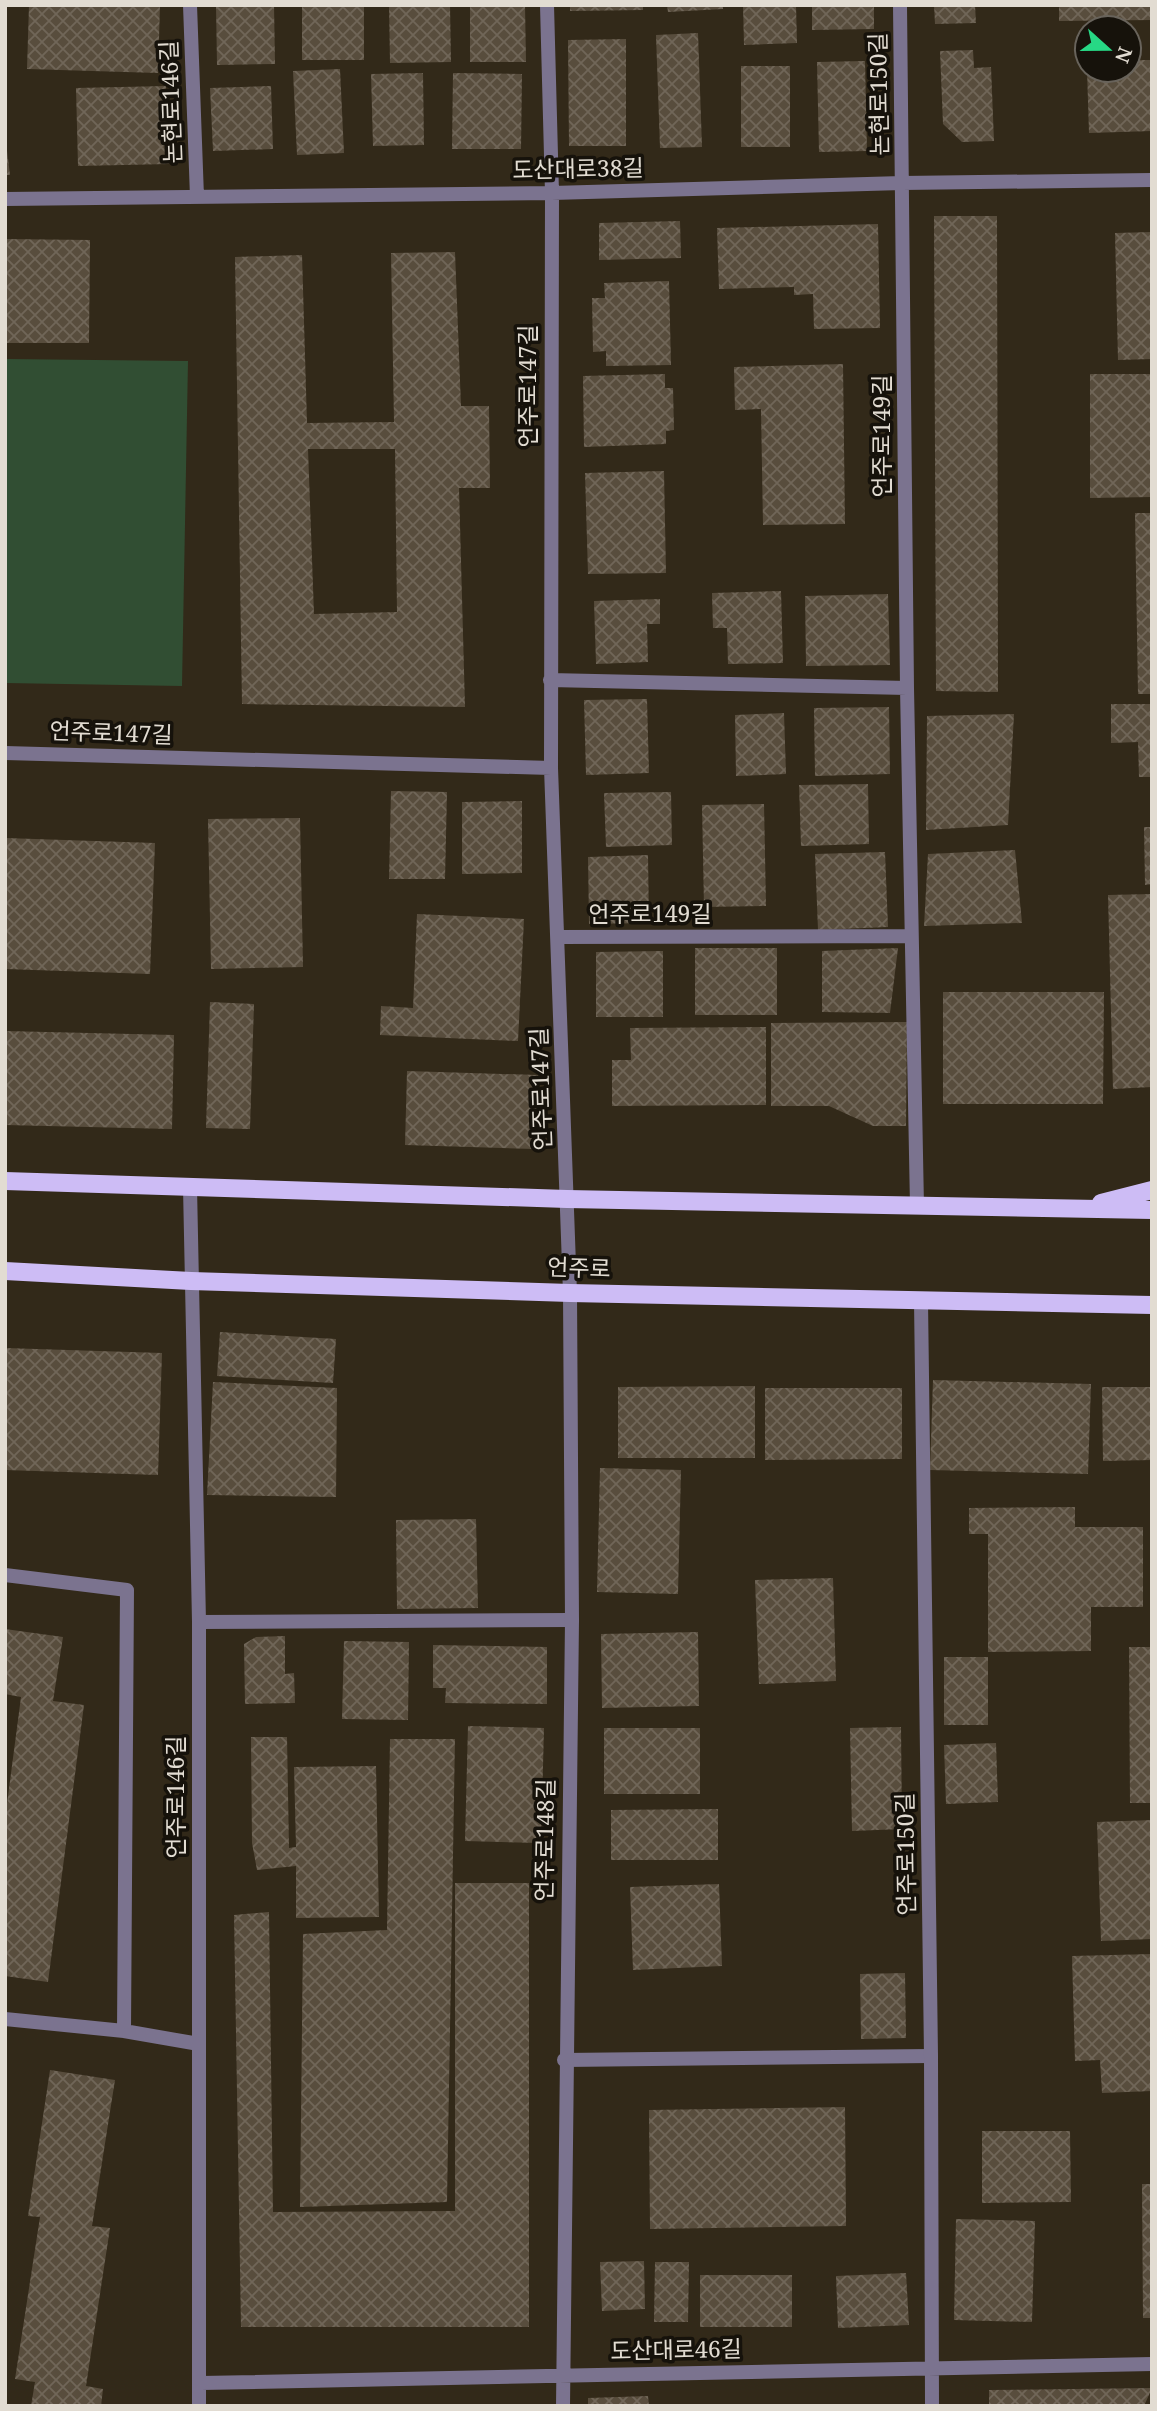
<svg xmlns="http://www.w3.org/2000/svg" width="1157" height="2411" viewBox="0 0 1157 2411" font-family="'Noto Serif','Noto Sans KR',serif">
  <style>
    .garden { fill: #314e33 }
    .building { fill: url(#building-cross-hatch); fill-rule: evenodd }
    .lines { fill: none; stroke-linecap: round; stroke-linejoin: round }
    .service { stroke: #7b738f; stroke-width: 14 }
    .minor { stroke: #7b738f; stroke-width: 14 }
    .primary { stroke: #cdbcf5; stroke-width: 18 }
    .labels { text-anchor: middle; stroke-width: 7; stroke-linejoin: round; paint-order: stroke }
    .street-label { font-size: 23px; fill: #e2dcd2; stroke: #16120b }
  </style>
  <defs>
    <pattern id="building-cross-hatch" width="8" height="8" patternUnits="userSpaceOnUse" patternTransform="scale(1.75)"><rect width="8" height="8" fill="#584d3d"/><path d="M0 0l8 8M0 8l8-8" fill="none" stroke="#706658"/></pattern>
  </defs>
  <rect width="100%" height="100%" fill="#322919"/>
  <!-- garden -->
  <path class="garden" d="M5,359l183,2 -6,325 -177,-3z"/>
  <!-- building -->
  <path class="building" d="M29,5h131l-2,68 -131,-4z
    M216,5h58l1,59 -58,1z
    M302,5h62v55h-62z
    M389,5h61l1,57 -61,1z
    M470,5h55l1,57h-56z
    M570,5h73v5l-73,1z
    M667,5h56v4l-55,3z
    M743,5h53l1,38 -53,2z
    M812,5h62v24l-62,1z
    M934,5h41l1,18 -41,1z
    M1059,5h93v15l-93,1z
    M698,33l4,114 -42,1 -4,-113z
    M626,39v107h-57l-1,-106z
    M973,50l1,18 17,-1 3,74 -32,1 -19,-18 -3,-73z
    M1129,60h23v71l-63,2 -2,-63h42z
    M865,61l2,90 -48,1 -2,-90z
    M741,66h49v81h-49z
    M340,69l4,84 -47,2 -4,-84z
    M423,73l1,72 -51,1 -2,-72z
    M453,73l69,1 -1,75h-69z
    M166,86l3,78 -91,2 -2,-78z
    M271,86l2,63 -60,2 -3,-63z
    M5,134l5,41h-5z
    M934,216h63l1,476 -62,-1z
    M680,221l1,37 -82,2v-37z
    M878,224l2,104 -66,1 -1,-35 -19,1v-8l-75,2 -2,-61z
    M1152,232v127l-34,1 -3,-127z
    M5,239l85,1 -1,103h-84z
    M455,252l6,154h28l1,82h-31l6,219 -223,-3 -7,-447 67,-2 5,168 87,-1 -3,-169zM308,449h87l2,163 -83,2z
    M669,281l2,84 -65,1v-15l-13,1 -1,-54h13l-1,-15z
    M843,364l2,160 -82,1 -2,-116 -26,1 -1,-43z
    M665,374v14h8l1,42 -8,1v13l-82,3 -1,-71z
    M1090,374h62v123l-62,1z
    M664,471l2,102 -78,1 -3,-101z
    M1135,513h17v181h-14z
    M781,591l2,72 -55,1 -1,-36h-14l-1,-35z
    M888,594l2,71 -84,1 -1,-70z
    M660,599v25h-13l1,38 -52,2 -2,-63z
    M647,699l2,74 -63,2 -2,-75z
    M1111,704h41v73h-13l-1,-35 -27,1z
    M889,707l1,67 -75,2 -1,-68z
    M784,713l2,61 -50,2 -1,-61z
    M1014,714l-6,111 -82,5 1,-114z
    M868,784l1,60 -68,2 -2,-61z
    M391,791l56,1 -2,87h-56z
    M671,792l1,53 -66,2 -2,-54z
    M522,801v72l-60,1v-72z
    M764,804l2,102 -62,1 -2,-102z
    M300,818l3,149 -92,2 -3,-150z
    M1144,827h8v57l-7,1z
    M5,838l150,5 -5,131 -145,-5z
    M1015,850l7,73 -98,3 4,-72z
    M885,852l3,75 -70,3 -3,-76z
    M648,855l1,68 -60,1 -1,-67z
    M1152,894v193l-39,2 -5,-194z
    M417,914l107,5 -6,122 -138,-6 1,-29 32,2z
    M695,948h82v67h-82z
    M898,948l-8,65 -68,-1v-61z
    M663,951v66h-67v-65z
    M943,992h161l-1,112h-160z
    M210,1002l44,2 -4,125 -44,-1z
    M907,1022l-1,104h-33l-44,-20h-58v-83z
    M766,1027v78l-154,1v-46h19l-1,-32z
    M5,1031l169,4 -2,94 -167,-4z
    M407,1071l131,4 -3,74 -130,-4z
    M220,1332l116,7 -3,44 -116,-7z
    M5,1348l157,5 -4,122 -153,-5z
    M933,1380l158,4 -3,90 -158,-4z
    M213,1382l124,6 -1,109 -129,-2z
    M755,1386v72h-137v-71z
    M1102,1387h50v73l-49,1z
    M765,1388h137v71l-137,1z
    M600,1468l81,2 -3,124 -81,-2z
    M1075,1507v20h68v80h-52v44l-103,1v-118h-19v-26z
    M476,1519l2,89 -81,1 -1,-89z
    M833,1578l3,103 -77,3 -4,-104z
    M5,1629l58,8 -10,64 31,4 -36,277 -43,-6v-157l16,-122 -16,-3z
    M698,1632l1,74 -97,2 -1,-74z
    M285,1636v38l9,-1 1,30 -50,1 -1,-60 12,-7z
    M344,1641l65,1 -1,78 -66,-1z
    M433,1645l114,2v57l-102,-1 1,-15h-13z
    M1129,1647h23v156h-22z
    M944,1657h44v68h-44z
    M468,1726l76,2 -3,115 -76,-2z
    M901,1727l1,102 -50,2 -2,-103z
    M604,1728h96v66h-96z
    M251,1737h36l2,111 7,-1 -2,-80 82,-1 3,151 -83,1v-52l-39,4 -5,-27z
    M390,1739h65l-8,463 -147,5 3,-273 84,-4z
    M996,1743l2,59 -52,2 -2,-59z
    M718,1809v51h-107v-50z
    M1152,1820v119l-51,2 -4,-119z
    M455,1883h74v444h-288l-7,-412 35,-3 4,300 182,-1z
    M719,1884l3,82 -89,4 -3,-83z
    M1152,1954v137l-50,2 -2,-33 -25,1 -3,-105z
    M905,1973l1,65 -45,1 -1,-65z
    M50,2070l65,10 -23,146 18,2 -24,158 17,3 -2,17h-70l4,-24 -20,-3 25,-162 -12,-1z
    M845,2107l1,119 -196,3 -1,-119z
    M982,2131h88l1,71 -89,1z
    M1142,2184h10v134h-9z
    M956,2219l79,2 -3,101 -78,-2z
    M644,2261l1,48 -43,2 -2,-49z
    M655,2262h34l-1,60h-34z
    M906,2273l3,52 -71,3 -2,-52z
    M700,2275h92v52h-92z
    M1152,2388l-8,18h-155v-16z
    M648,2396l1,10h-61v-8z"/>
  <g class="lines">
    <!-- service -->
    <path class="service" d="M5,1575l122,15 -3,441
      M199,1622l373,-2
      M5,2019l119,12 75,13
      M564,2060l367,-4"/>
    <!-- minor -->
    <path class="minor" d="M190,5l7,192
      M547,5l5,188 -1,575 19,525 2,327 -9,786
      M900,5l7,683 10,518
      M5,199l547,-6 350,-10 250,-3
      M550,680l357,8
      M5,753l546,15
      M558,937l353,-1
      M190,1187l9,435v784
      M921,1301l10,755 1,350
      M201,2383l951,-19"/>
    <!-- primary -->
    <path class="primary" d="M5,1181l562,18 585,11
      M1101,1203l51,-13
      M5,1271l186,10 379,12 582,12"/>
  </g>
  <g class="labels">
    <!-- street labels -->
    <g class="street-label">
      <text transform="translate(879 94) rotate(-91)" y="8">논현로150길</text>
      <text transform="translate(171 102) rotate(-92)" y="8">논현로146길</text>
      <text transform="translate(578 169) rotate(-1)" y="8">도산대로38길</text>
      <text transform="translate(528 386) rotate(-90)" y="8">언주로147길</text>
      <text transform="translate(882 436) rotate(-90)" y="8">언주로149길</text>
      <text transform="translate(111 733) rotate(2)" y="8">언주로147길</text>
      <text x="650" y="922">언주로149길</text>
      <text transform="translate(541 1089) rotate(-92)" y="8">언주로147길</text>
      <text transform="translate(579 1268) rotate(2)" y="8">언주로</text>
      <text transform="translate(176 1797) rotate(-90)" y="8">언주로146길</text>
      <text transform="translate(545 1840) rotate(-89)" y="8">언주로148길</text>
      <text transform="translate(906 1854) rotate(-91)" y="8">언주로150길</text>
      <text transform="translate(676 2350) rotate(-1)" y="8">도산대로46길</text>
    </g>
  </g>
  <!-- border -->
  <rect width="1157" height="2411" fill="none" stroke="#e2dcd2" stroke-width="14"/>
  <!-- north arrow -->
  <g transform="translate(1108 49) rotate(111)"><circle r="33" fill="#16120b" stroke="#68635b" stroke-width="2"/>
  <path d="M0-5L12 26L0 18L-12 26Z" fill="#27d885"/>
  <text y="-10" font-size="19" font-weight="bold" text-anchor="middle" fill="#e2dcd2">N</text>
  </g>
</svg>
